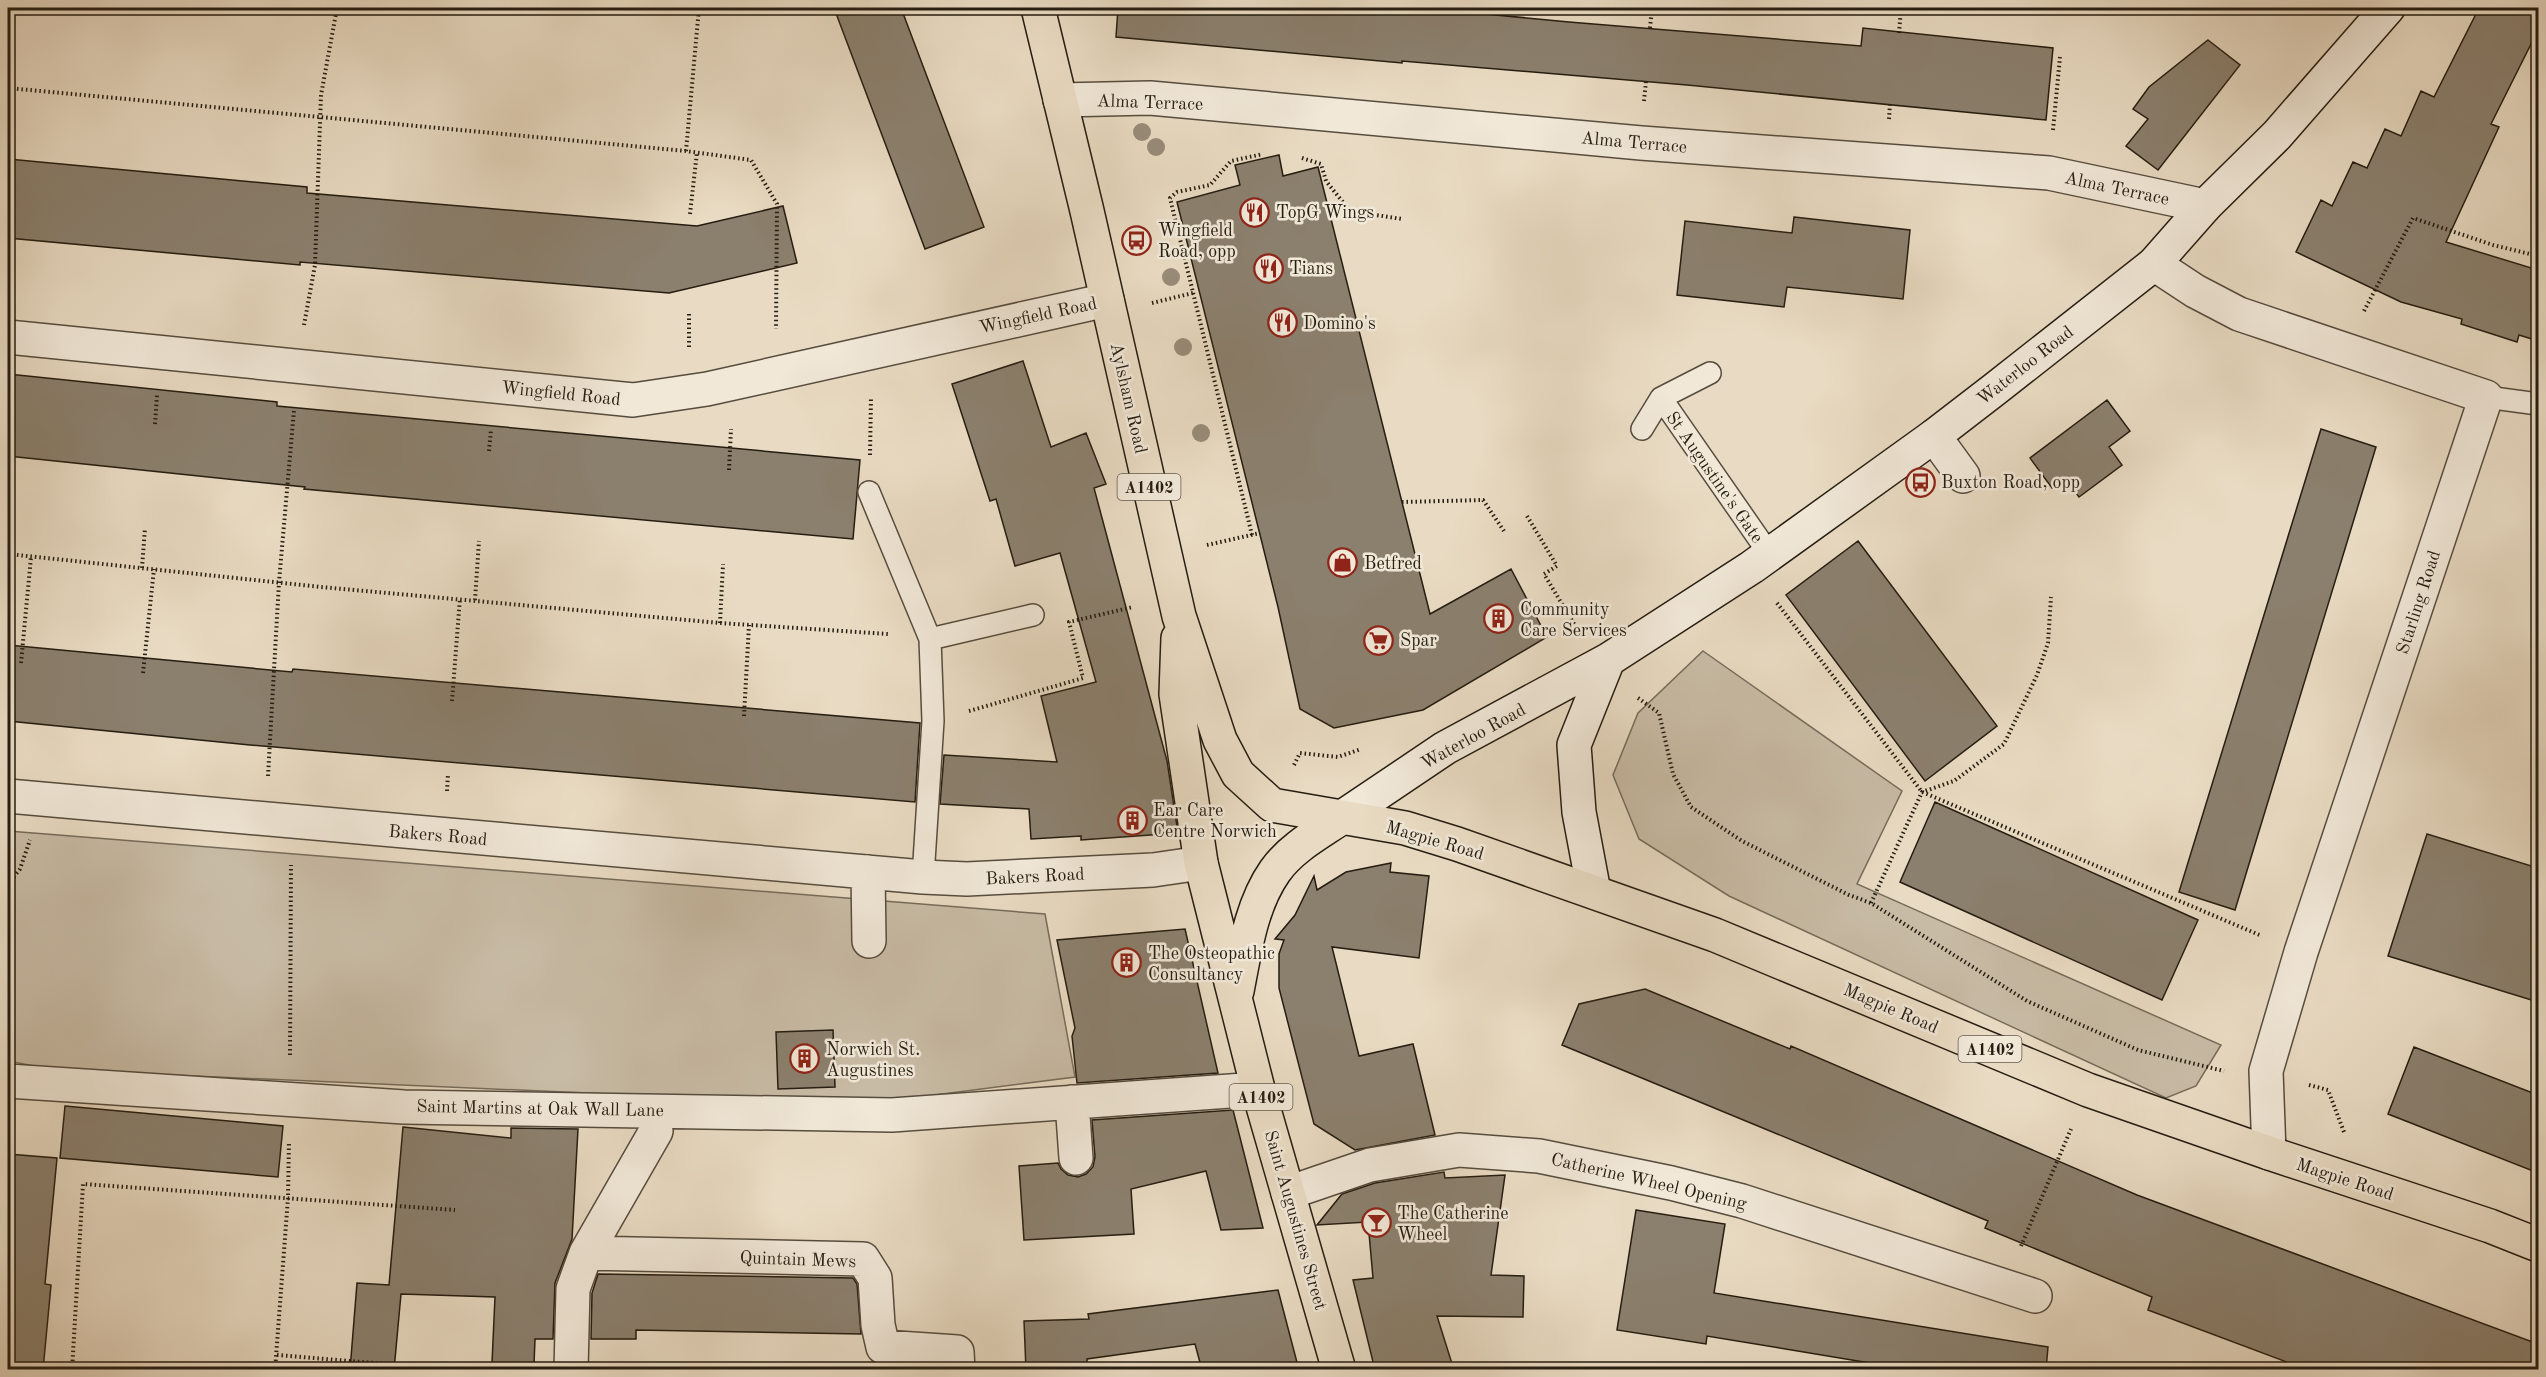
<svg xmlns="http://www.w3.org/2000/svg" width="2546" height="1377" viewBox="0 0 2546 1377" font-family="'Old Standard TT',serif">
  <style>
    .green { fill: #c8bba5; stroke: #766c5b; stroke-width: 1.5 }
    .building { fill: #8b806e; stroke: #251d11; stroke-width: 1.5 }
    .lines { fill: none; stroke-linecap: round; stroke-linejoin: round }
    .lane-casing { stroke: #564c3e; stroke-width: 24 }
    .street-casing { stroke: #564c3e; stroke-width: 36 }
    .secondary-casing { stroke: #251d11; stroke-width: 36 }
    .primary-casing { stroke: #251d11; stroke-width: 36 }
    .path { stroke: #251d11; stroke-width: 4; stroke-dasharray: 1.5 3; stroke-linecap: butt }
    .lane { stroke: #f1e8d8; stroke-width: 21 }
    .street { stroke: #f1e8d8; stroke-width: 33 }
    .secondary { stroke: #f1e8d8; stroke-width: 33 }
    .primary { stroke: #e9dbc3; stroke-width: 33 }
    .tree { fill: #988c79 }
    .labels { text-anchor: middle; stroke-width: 5; stroke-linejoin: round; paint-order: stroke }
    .shield { fill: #f1e8d8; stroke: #625a4d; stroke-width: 1.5 }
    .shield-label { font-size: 16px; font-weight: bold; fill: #251d11 }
    .street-label { font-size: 18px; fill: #251d11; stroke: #f1e8d8 }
    .poi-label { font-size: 18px; fill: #251d11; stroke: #f1e8d8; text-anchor: start }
  </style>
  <rect width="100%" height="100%" fill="#e9dbc3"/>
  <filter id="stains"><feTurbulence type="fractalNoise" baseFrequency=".00333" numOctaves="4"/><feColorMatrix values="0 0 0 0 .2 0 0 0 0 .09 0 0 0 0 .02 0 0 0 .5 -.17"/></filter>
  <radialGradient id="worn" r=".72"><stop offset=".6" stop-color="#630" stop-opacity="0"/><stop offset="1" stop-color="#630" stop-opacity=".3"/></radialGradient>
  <!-- green -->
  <path class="green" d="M1703,651l199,140 -45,93 364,161 -25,41 -30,12 -437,-202 -90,-57 -26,-64 25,-62z
    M8,831l1037,83 30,163 -202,26 -102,-2 -716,-31 -47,-9z"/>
  <!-- building -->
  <path class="building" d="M834,8h67l83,219 -59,22z
    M1118,8h326v2l125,12 292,24 2,-18 190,20 -7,72 -359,-35 -285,-24v2l-286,-26z
    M2479,8h59v22l-47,94 8,3 -53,115 92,28v71l-19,-6 -2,7 -56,-18 1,-5 -61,-17 -105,-50 25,-52 11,6 21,-44 14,6 18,-39 16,7 20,-45 13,6z
    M2208,40l32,25 -82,105 -32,-24 22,-27 -15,-10 16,-22z
    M1279,155l4,21 35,-9 112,447 81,-45 36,68 -124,73 -89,18 -34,-19 -22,-102 -101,-405 63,-17 -5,-20z
    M8,159l299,28v6l390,33 86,-20 14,57 -128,30 -369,-31v3l-292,-27z
    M1794,217l116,13 -7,69 -116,-12 -3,20 -107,-12 8,-74 107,12z
    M1023,361l28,86 35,-14 20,51 -12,4 73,273 11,72 -97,7v-4l-50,3 -2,-30 -89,-5 4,-49 113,7 -16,-66 55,-14 -36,-129 -45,13 -19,-67 -6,2 -38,-117z
    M8,374l269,28v4l583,54 -7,79 -549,-50 1,-2 -297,-31z
    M2107,400l23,31 -21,16 13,18 -43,32 -14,-18 -13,9 -22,-30z
    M2321,429l55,18 -141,463 -56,-18z
    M1858,541l139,185 -72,55 -139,-186z
    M8,645l284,27 1,-3 627,54 -5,79 -665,-57 -242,-24z
    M1935,802l263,118 -36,80 -262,-118z
    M2427,834l111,34v134l-150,-46z
    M1391,863l-1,9 39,4 -10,82 -87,-11 27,109 54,-12 22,91 -80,15 -41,-26 -35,-136v-34l5,-14 -9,-1 20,-24 19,-39 3,14 29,-18z
    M1185,929l33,144 -141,10 -5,-47 3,-8 -18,-88z
    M1645,989l145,60 1,-3 346,149 401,149v26h-230l-160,-60 4,-13 -167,-69 3,-7 -426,-176 17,-41z
    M833,1030l2,57 -57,2 -2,-57z
    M2414,1047l124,48v78l-150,-59z
    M65,1106l218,20 -5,51 -218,-19z
    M1233,1110l30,118 -42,2 -15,-59 -75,18 3,45 -110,6 -5,-74 39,-3 3,6 7,6 10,2 8,-3 7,-7 2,-10 -3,-37z
    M403,1127l108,11v-10l67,1 -6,110 -17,44 -2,56h-18l-1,25 -42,-1 3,-66 -94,-3 -7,76h-44l7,-87 32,2z
    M8,1154l49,4 -12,126 6,1 -8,85h-35z
    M1444,1172l1,6 60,-3 -14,100 33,1 -1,41 -86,-1 17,54h-79l-22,-90 20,-2 -5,-56 -51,3 25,-31 33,-11z
    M1636,1210l89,14 -11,69 334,54 -2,23h-134l-205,-34 -1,8 -89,-14z
    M598,1274l255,4 4,6 4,50 -225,-4v9h-45l1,-46z
    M1278,1290l21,80h-97l-7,-26 -108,15v4l-12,1v6h-49l-2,-49 65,-2 -1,-5z"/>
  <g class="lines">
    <defs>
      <path id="lane" d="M2486,397l52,7
        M1661,398l49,-25
        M1642,429l19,-31 109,157
        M869,492l61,147 3,82 -10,156
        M930,639l103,-24"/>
      <path id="street" d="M1060,100l90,-2 491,45 408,30 156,33
        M2154,264l41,27 44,23 247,83 -185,555 -35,119 3,82
        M8,337l625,63 74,-11 400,-89
        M1934,436l29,40
        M8,796l915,81 44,2 186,-9 48,-7
        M868,872l1,69
        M8,1081l396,26 488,8 366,-26
        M1072,1102l4,56
        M1288,1193l82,-28 89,-15 80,6 132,27 71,18 293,95
        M586,1253l70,-122
        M571,1370l2,-81 13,-36 277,6 12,19 3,47 5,22 74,5 1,18"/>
      <path id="secondary" d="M1341,818l104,-70 163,-88 144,-93 182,-131 61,-47 159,-125 51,-58 72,-71 111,-127
        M1594,892l-15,-80 -5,-67 34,-85"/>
      <path id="primary" d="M1038,8l49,203 92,405 41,124 18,34 34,31 133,23 52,16 258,91 373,155 181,63 221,73 48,19
        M1178,638l-2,56 25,169 57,226 81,281
        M1237,991c8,-41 14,-86 38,-120 16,-23 44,-38 66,-53"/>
    </defs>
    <!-- lane casing -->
    <use href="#lane" class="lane-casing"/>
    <!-- street casing -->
    <use href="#street" class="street-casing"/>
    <!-- secondary casing -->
    <use href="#secondary" class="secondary-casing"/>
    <!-- primary casing -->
    <use href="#primary" class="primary-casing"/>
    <!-- path -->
    <path class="path" d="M1650,28l2,-20
      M1899,33l2,-25
      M8,88l678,63 65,9 26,44 -1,125
      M1644,101l2,-20
      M1889,119l1,-15
      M2053,130l7,-73
      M686,151l13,-143
      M1302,158l19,6 5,17 24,30 52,8
      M690,214l7,-62
      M1152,303l41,-10
      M2364,311l49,-93 80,27 45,11
      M689,314v35
      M304,325l11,-60 6,-170 16,-87
      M155,424l2,-29
      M489,451l2,-22
      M870,455l1,-58
      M729,470l2,-41
      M1402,502l81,-2 21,31
      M1527,516l30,50 -13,8 33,55
      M1252,535l-82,-337 7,-6 33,-7 21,-24 32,-7
      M1207,545l53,-12
      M8,554l313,33 399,36 168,11
      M142,568l3,-40
      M475,600l4,-59
      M1777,603l145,189 340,144
      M720,623l3,-59
      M21,663l10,-106
      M143,673l11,-104
      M1638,698l21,15 14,61 18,33 51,34 107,54 22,8 156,98 111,49 86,21
      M452,701l8,-103
      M969,711l114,-33 -14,-56 64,-15
      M744,716l5,-91
      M1294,765l6,-12 38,4 23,-8
      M268,776l11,-194 15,-172
      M447,791l1,-17
      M8,884l12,-15 10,-29
      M1871,903l51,-111 32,-11 50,-37 33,-69 11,-32 3,-46
      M290,1055l1,-190
      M2309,1085l19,5 16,42
      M2021,1246l50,-117
      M277,1355l134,11
      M72,1370l11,-186 372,26
      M275,1370l13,-172 1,-57"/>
    <!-- lane -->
    <use href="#lane" class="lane"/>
    <!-- street -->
    <use href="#street" class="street"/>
    <!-- secondary -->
    <use href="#secondary" class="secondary"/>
    <!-- primary -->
    <use href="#primary" class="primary"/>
  </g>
  <!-- trees -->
  <g class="tree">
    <circle cx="1142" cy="132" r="9"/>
    <circle cx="1156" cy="147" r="9"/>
    <circle cx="1171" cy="277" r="9"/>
    <circle cx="1183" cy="347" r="9"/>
    <circle cx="1201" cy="433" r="9"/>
  </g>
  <!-- icons -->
  <defs>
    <symbol id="restaurant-ring" viewBox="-11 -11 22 22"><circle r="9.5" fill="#f1e8d8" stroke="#8f2418" stroke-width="1.5"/><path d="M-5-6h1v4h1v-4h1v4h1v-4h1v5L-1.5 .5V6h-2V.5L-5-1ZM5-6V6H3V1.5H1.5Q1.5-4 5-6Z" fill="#8f2418"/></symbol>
    <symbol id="bus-ring" viewBox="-11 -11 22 22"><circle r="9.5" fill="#f1e8d8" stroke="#8f2418" stroke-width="1.5"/><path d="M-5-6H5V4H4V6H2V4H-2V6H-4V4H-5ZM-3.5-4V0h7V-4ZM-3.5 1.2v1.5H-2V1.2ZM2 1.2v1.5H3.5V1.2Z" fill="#8f2418"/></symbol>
    <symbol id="shop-ring" viewBox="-11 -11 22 22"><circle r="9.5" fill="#f1e8d8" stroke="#8f2418" stroke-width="1.5"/><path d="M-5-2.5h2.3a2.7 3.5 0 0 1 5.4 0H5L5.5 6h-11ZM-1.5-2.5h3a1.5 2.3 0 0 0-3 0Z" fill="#8f2418"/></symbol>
    <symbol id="building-ring" viewBox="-11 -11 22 22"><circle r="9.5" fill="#f1e8d8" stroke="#8f2418" stroke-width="1.5"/><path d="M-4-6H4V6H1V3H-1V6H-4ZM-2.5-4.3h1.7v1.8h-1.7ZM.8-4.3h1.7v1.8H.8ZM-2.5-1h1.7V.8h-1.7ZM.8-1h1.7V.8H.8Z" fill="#8f2418"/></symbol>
    <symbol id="supermarket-ring" viewBox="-11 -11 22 22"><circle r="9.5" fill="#f1e8d8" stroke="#8f2418" stroke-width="1.5"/><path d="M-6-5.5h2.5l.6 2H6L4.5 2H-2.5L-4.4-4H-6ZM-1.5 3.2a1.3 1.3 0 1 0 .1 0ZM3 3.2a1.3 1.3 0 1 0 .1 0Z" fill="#8f2418"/></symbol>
    <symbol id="bar-ring" viewBox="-11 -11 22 22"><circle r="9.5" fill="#f1e8d8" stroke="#8f2418" stroke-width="1.5"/><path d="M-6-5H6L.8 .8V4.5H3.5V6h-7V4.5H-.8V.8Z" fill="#8f2418"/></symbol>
  </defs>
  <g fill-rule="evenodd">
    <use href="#restaurant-ring" x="1238" y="196" width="33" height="33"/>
    <use href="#bus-ring" x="1120" y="224" width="33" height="33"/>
    <use href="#restaurant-ring" x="1252" y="252" width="33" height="33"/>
    <use href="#restaurant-ring" x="1266" y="306" width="33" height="33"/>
    <use href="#bus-ring" x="1904" y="466" width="33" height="33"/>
    <use href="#shop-ring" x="1326" y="546" width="33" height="33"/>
    <use href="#building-ring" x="1482" y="602" width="33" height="33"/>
    <use href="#supermarket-ring" x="1362" y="624" width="33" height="33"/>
    <use href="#building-ring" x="1116" y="804" width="33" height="33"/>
    <use href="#building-ring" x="1110" y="946" width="33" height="33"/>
    <use href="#building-ring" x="788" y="1042" width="33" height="33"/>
    <use href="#bar-ring" x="1360" y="1206" width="33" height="33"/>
  </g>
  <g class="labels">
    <!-- shield labels -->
    <g class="shield">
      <rect x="1117.5" y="474" width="63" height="26" rx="4.5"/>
      <rect x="1958.5" y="1036" width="63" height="26" rx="4.5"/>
      <rect x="1229.5" y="1084" width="63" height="26" rx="4.5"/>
    </g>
    <g class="shield-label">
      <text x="1149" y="493">A1402</text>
      <text x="1990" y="1055">A1402</text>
      <text x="1261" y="1103">A1402</text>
    </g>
    <!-- street labels -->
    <g class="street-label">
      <text transform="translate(1150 102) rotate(2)" y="6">Alma Terrace</text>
      <text transform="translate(1634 142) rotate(5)" y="6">Alma Terrace</text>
      <text transform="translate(2117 188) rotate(12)" y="6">Alma Terrace</text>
      <text transform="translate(1038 315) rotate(-12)" y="6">Wingfield Road</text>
      <text transform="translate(2025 365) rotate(-38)" y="6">Waterloo Road</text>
      <text transform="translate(561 393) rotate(6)" y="6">Wingfield Road</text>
      <text transform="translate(1129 398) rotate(77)" y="6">Aylsham Road</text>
      <text transform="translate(1715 477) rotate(55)" y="6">St Augustine's Gate</text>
      <text transform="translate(2418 602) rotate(-72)" y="6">Starling Road</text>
      <text transform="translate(1473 736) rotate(-29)" y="6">Waterloo Road</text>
      <text transform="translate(438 835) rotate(5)" y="6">Bakers Road</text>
      <text transform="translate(1435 840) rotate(16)" y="6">Magpie Road</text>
      <text transform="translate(1035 876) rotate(-3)" y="6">Bakers Road</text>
      <text transform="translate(1891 1008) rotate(23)" y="6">Magpie Road</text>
      <text transform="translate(540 1108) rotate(1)" y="6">Saint Martins at Oak Wall Lane</text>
      <text transform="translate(2345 1179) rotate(18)" y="6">Magpie Road</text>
      <text transform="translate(1649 1181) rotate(13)" y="6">Catherine Wheel Opening</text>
      <text transform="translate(1296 1220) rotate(74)" y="6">Saint Augustines Street</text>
      <text transform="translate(798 1259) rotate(2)" y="6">Quintain Mews</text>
    </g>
    <!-- poi labels -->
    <g class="poi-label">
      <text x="1276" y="218">TopG Wings</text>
      <text x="1158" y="236">Wingfield<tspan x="1158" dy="21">Road, opp</tspan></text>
      <text x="1289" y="274">Tians</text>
      <text x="1303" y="329">Domino's</text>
      <text x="1941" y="488">Buxton Road, opp</text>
      <text x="1364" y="569">Betfred</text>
      <text x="1520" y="615">Community<tspan x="1520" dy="21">Care Services</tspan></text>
      <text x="1400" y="646">Spar</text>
      <text x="1153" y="816">Ear Care<tspan x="1153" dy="21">Centre Norwich</tspan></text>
      <text x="1148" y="959">The Osteopathic<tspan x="1148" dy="21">Consultancy</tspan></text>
      <text x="826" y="1055">Norwich St.<tspan x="826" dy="21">Augustines</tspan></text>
      <text x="1397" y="1219">The Catherine<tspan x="1397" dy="21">Wheel</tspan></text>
    </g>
  </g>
  <!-- margin -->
  <rect width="2546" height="1377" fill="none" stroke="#e9dbc3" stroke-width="30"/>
  <rect x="9" y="9" width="2528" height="1359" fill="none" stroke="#251d11" stroke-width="3"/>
  <rect x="15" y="15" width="2516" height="1347" fill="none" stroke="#251d11" stroke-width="1.5"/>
  <rect width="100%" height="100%" filter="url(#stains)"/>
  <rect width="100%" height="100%" fill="url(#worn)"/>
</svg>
